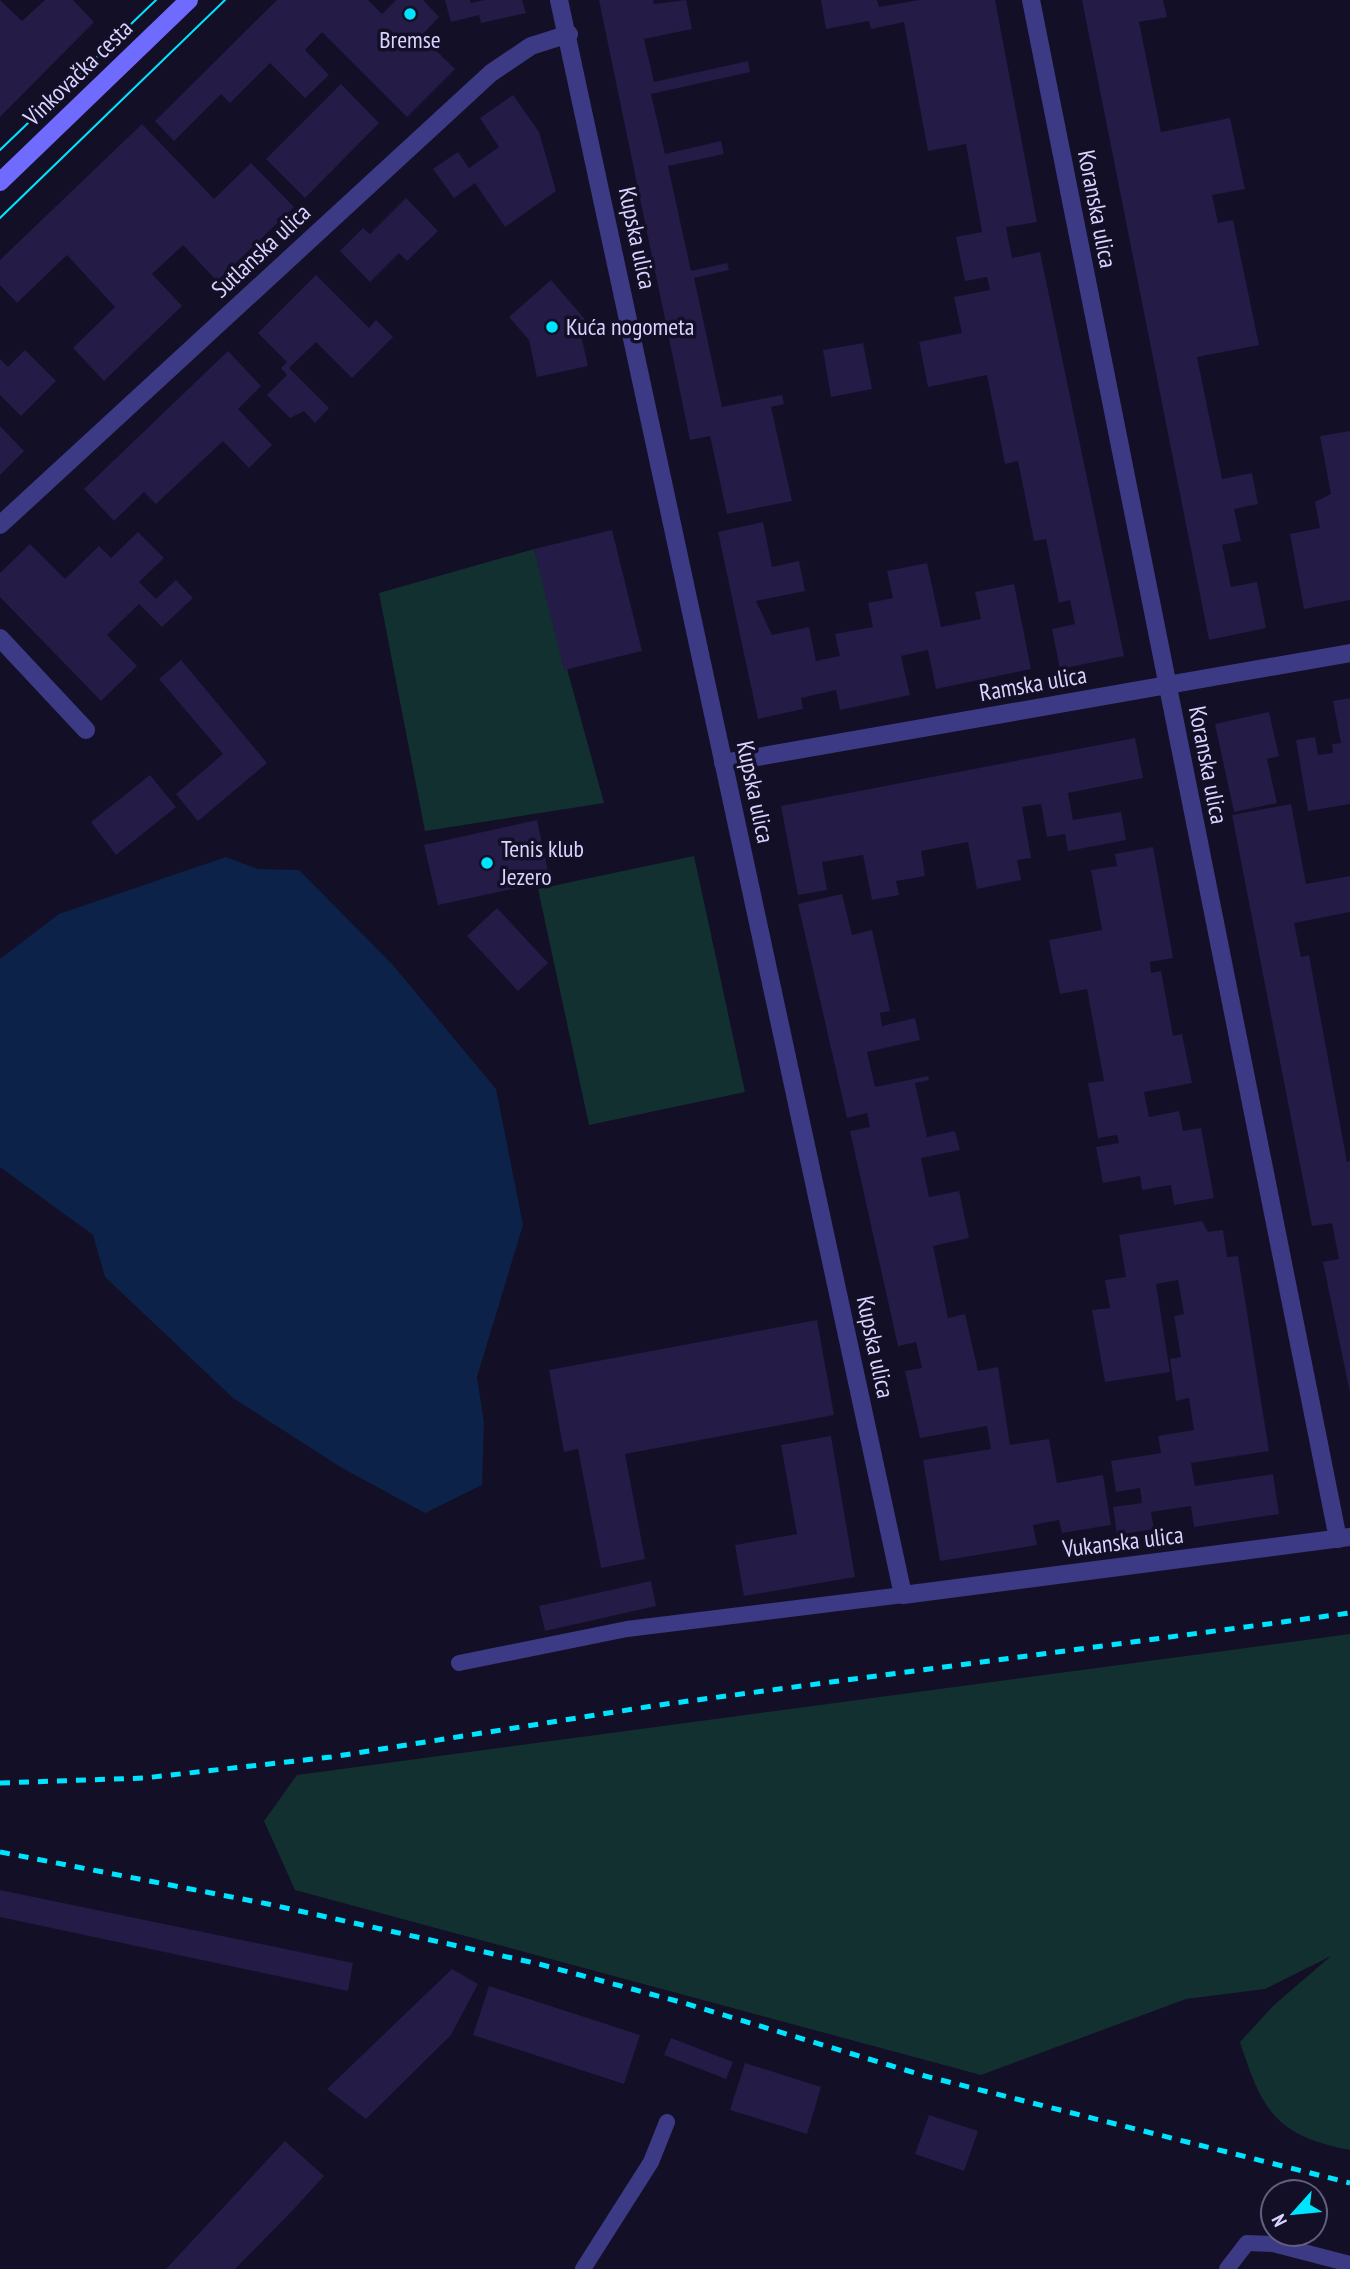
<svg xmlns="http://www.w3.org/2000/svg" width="1350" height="2269" viewBox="0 0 1350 2269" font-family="'PT Sans Narrow',sans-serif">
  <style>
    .green { fill: #12302f }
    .water { fill: #0c2248 }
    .building { fill: #241b47 }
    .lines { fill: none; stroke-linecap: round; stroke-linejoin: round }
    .service { stroke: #3d3a85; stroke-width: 16 }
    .minor { stroke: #3d3a85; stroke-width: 18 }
    .secondary { stroke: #6f6bff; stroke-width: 18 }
    .tram { stroke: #00e5ff; stroke-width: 2 }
    .rail { stroke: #00e5ff; stroke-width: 5; stroke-dasharray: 10 9; stroke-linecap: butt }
    .poi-dot { fill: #00e5ff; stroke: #130f26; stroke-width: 2.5 }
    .labels { text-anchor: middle; stroke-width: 7; stroke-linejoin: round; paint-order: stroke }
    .poi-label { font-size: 24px; fill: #d9d4ff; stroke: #130f26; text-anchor: start }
    .street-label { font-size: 24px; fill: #d9d4ff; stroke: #130f26 }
  </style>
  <rect width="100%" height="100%" fill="#130f26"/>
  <!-- green -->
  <path class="green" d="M534,549l70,254 -179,28 -46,-238z
    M694,856l51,236 -156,33 -51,-236z
    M1350,1634v516c-75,-14 -88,-40 -110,-108l33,-36 58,-50 -66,33 -79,10 -205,76 -686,-185 -31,-69 33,-46z"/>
  <!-- water -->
  <path class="water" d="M226,857l32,12 41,1 93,94 104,125 27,136 -46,152 7,45 -2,63 -57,28 -83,-45 -109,-70 -128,-121 -12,-42 -93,-68v-208l59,-45z"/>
  <!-- building -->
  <path class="building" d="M0,0l22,21 23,-21h28l21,22 -94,95z
    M277,0h91l14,14 14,-14h27l16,17 -18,19 34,33 -48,48 -85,-85 -17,18 24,25 -24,23 -35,-35 -40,40 -9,-9 -47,47 -19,-20z
    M445,0h25l1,3 13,-3h38l4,13 -45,10 -2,-8 -28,7z
    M599,0h54l1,4 32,-4 6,29 -48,10 10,43 94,-21 2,11 -99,22 14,60 56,-13 3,13 -56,12 23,105 36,-8 2,7 -35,8 28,129 60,-12 2,9 -13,3 21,94 -65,13 -17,-78 -20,4z
    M821,0h56l2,7 40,-7h76l42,222 -31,5 6,31 28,-6 84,404 -64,13 -8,-40 23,-5 -5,-24 -11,3 -13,-64 -12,2 -16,-80 -13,3 -18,-89 -59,12 -9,-45 43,-9 -8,-36 36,-7 -3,-13 -22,4 -9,-44 26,-5 -16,-88 -38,7 -24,-129 -33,7 -2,-8 -43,8z
    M1082,0h81l4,17 -28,5 22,110 69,-14 15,71 -33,6 6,28 15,-3 26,125 -62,12 25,122 30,-6 6,31 -24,5 7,32 -19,4 9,42 26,-5 9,46 -57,12z
    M341,84l38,39 -74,75 -39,-39z
    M513,95l26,37 17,59 -51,36 -30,-44 -21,15 -21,-29 25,-17 11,16 30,-21 -19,-29z
    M142,124l72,75 37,-36 43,44 -77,74 -34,-36 -31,29 30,32 -78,75 -31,-33 42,-41 -48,-52 -50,48 -17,-18v-25z
    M406,198l32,33 -31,30 -8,-8 -29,29 -30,-31 23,-23 7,6z
    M316,275l53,53 7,-8 17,17 -41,41 -36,-36 -27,26 40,40 -14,15 -11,-12 -14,7 -23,-23 20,-20 -6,-7 6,-6 -29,-29z
    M551,280l38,44 -9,7 8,35 -51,11 -8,-37 -20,-23z
    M863,343l9,46 -41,8 -8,-47z
    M25,350l31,31 -35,35 -21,-21v-36l8,8z
    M228,351l33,35 -23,23 34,36 -23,23 -26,-27 -67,63 -12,-12 -30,29 -30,-32z
    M0,426l24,25 -24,24z
    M1350,431v169l-46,9 -14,-75 30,-6 -5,-26 16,-8 -11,-58z
    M763,522l9,45 27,-6 6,30 -49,10 16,34 37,-8 7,34 24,-5 -5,-22 38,-7 -5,-24 25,-5 -6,-27 40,-8 14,64 40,-8 -6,-27 39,-8 17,85 -95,20 -8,-39 -27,6 9,39 -70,15 -4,-20 -35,8 2,11 -45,10 -40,-187z
    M612,530l30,121 -78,19 -30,-121z
    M138,532l26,26 -25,24 17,17 20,-19 17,18 -31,29 -23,-23 -32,31 30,31 -36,35 -101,-104v-24l30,-29 35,35 34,-33 12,12z
    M181,660l86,103 -69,58 -22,-27 47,-40 -64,-75z
    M1350,698v106l-42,7 -12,-71 19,-3 3,18 15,-2 -1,-9 9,-1 -8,-42z
    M1269,712l10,44 -12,3 10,44 -43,9 -19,-88z
    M1135,738l8,40 -75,15 5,27 48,-8 5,28 -58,11 -3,-17 -18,3 -6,-33 -19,3 9,51 -14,2 4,20 -44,9 -9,-47 -47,9 4,25 -29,5 3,14 -27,5 -9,-45 -41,7 5,28 -29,5 -17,-89z
    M150,775l26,32 -60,48 -25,-33z
    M1291,804l15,80 44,-8v36l-56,11 7,34 8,-2 38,207 3,-1v232l-27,-131 16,-3 -7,-36 -20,3 -80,-411z
    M537,820l13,61 -112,24 -14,-60z
    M1153,847l20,111 -23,4 1,11 10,-2 12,65 9,-2 10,49 -48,9 5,25 30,-6 4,20 18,-3 13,70 -40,7 -3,-20 -29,5 -2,-14 -37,7 -7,-36 23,-4 -2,-8 -19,3 -10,-55 16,-2 -17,-92 -27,5 -11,-54 53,-10 -11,-60 26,-4 -2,-12z
    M842,894l10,41 20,-5 18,81 -10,2 2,13 33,-8 5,22 -53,12 8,35 53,-11 1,4 -14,3 12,54 28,-6 5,19 -39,8 8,39 30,-6 10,47 -36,8 15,72 17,-4 13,57 20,-4 12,78 39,-6 8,44 46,-8 8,50 -49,8 -3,-13 -26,5 4,20 -97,16 -17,-101 68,-11 -4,-23 -67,12 -15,-67 17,-3 -6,-26 -18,4 -48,-215 20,-4 -3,-14 -20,5 -49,-214z
    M497,908l51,55 -30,28 -51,-55z
    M1202,1221l6,11 15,-2 4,27 11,-1 31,195 -78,12 4,23 78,-12 6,40 -85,13 -3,-21 -40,6 3,17 -37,6 -4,-28 29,-4 -2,-15 -24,4 -5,-31 50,-8 -3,-17 36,-6 -5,-32 -13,3 -6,-42 11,-2 -7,-41 10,-2 -6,-34 -22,4 14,88 -65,10 -13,-72 18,-2 -5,-28 21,-3 -7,-42z
    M817,1320l17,95 -209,39 20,105 -44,9 -23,-119 -14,3 -15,-82z
    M831,1436l24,141 -111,19 -9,-51 62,-11 -16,-89z
    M651,1581l5,25 -111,25 -6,-25z
    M0,1890l353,73 -5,28 -348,-74z
    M452,1969l26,15 -27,51 -85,84 -39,-30z
    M489,1986l151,49 -16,49 -151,-49z
    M671,2038l62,24 -7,17 -62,-24z
    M745,2063l76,24 -14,47 -77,-24z
    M929,2115l49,16 -14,40 -49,-17z
    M285,2141l39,35 -31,34 -58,59h-69z"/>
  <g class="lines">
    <!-- service -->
    <path class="service" d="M459,1663l168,-34 276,-34
      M583,2269l68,-107 16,-40
      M1227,2269l20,-26 26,1 77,20"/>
    <!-- minor -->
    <path class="minor" d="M559,0l344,1595 447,-58
      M1031,0l307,1539
      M0,525l491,-452 40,-27 38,-12
      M0,638l86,92
      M723,763l627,-110"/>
    <!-- secondary -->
    <path class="secondary" d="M0,182l189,-182"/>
    <!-- tram -->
    <path class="tram" d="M0,150l156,-150
      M0,218l225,-218"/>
    <!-- rail -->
    <path class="rail" d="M0,1783l144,-5 187,-21 328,-52 691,-92
      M0,1852l268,52 271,60 145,39 241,73 425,107"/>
  </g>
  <!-- markers -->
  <g class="poi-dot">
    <circle cx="410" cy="14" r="7"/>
    <circle cx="552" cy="327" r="7"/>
    <circle cx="487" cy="863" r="7"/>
  </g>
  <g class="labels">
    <!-- poi labels -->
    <g class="poi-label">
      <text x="410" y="48" text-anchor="middle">Bremse</text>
      <text x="566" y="335">Kuća nogometa</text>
      <text x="501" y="857">Tenis klub<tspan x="501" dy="28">Jezero</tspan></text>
    </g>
    <!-- street labels -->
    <g class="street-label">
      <text transform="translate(78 73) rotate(-44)" y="8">Vinkovačka cesta</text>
      <text transform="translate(1097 209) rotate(79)" y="8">Koranska ulica</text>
      <text transform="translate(637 238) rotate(78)" y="8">Kupska ulica</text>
      <text transform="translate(261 251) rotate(-43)" y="8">Sutlanska ulica</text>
      <text transform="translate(1033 684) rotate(-10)" y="8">Ramska ulica</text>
      <text transform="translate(1208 765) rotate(79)" y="8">Koranska ulica</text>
      <text transform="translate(755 792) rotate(78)" y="8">Kupska ulica</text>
      <text transform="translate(875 1347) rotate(78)" y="8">Kupska ulica</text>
      <text transform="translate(1123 1542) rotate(-7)" y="8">Vukanska ulica</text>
    </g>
  </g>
  <!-- north arrow -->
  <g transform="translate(1294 2213) rotate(243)"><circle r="33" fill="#130f26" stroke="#625e7d" stroke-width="2"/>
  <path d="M0-5L12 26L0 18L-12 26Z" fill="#00e5ff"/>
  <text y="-10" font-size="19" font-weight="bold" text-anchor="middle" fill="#d9d4ff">N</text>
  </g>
</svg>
